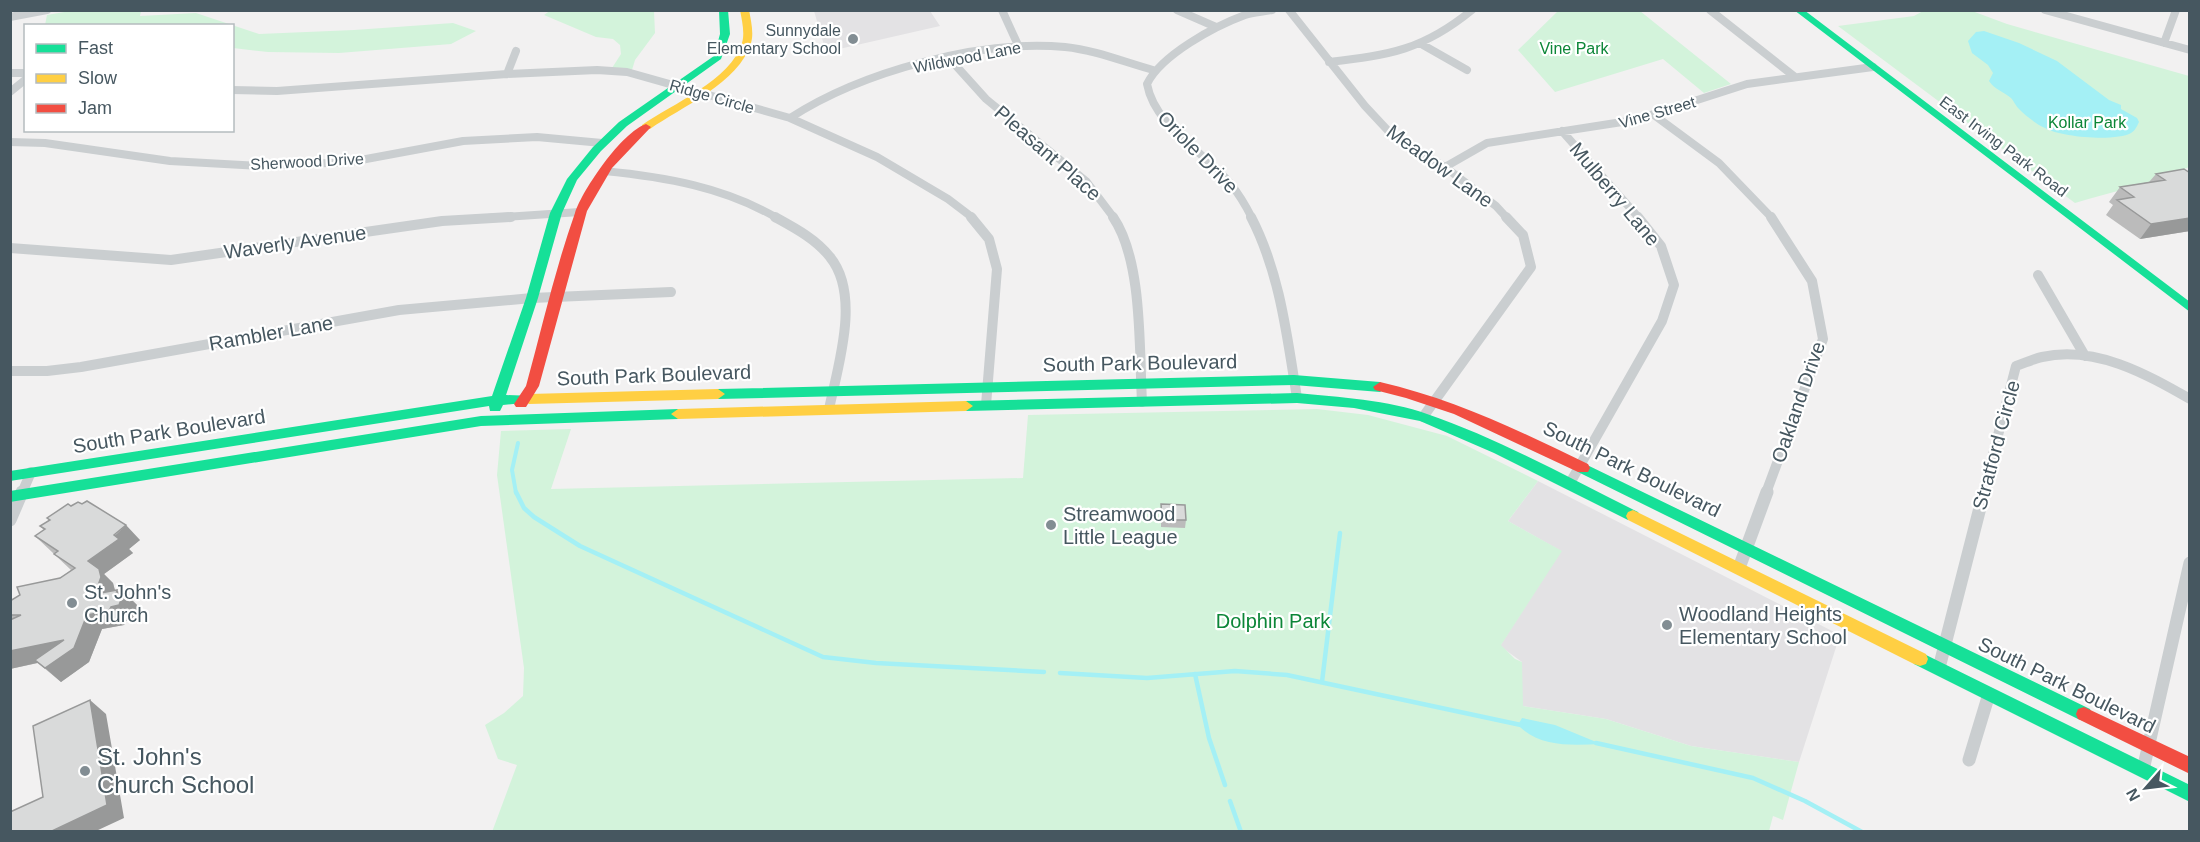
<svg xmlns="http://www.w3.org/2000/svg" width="2200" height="842" viewBox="0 0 2200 842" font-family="Arial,sans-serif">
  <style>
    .education { fill: #e3e2e4 }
    .green { fill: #d3f3db }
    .water { fill: #a4f0f5 }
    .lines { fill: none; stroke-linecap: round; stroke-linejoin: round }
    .stream-far1 { stroke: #a4f0f5; stroke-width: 4 }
    .stream { stroke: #a4f0f5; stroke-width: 4.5 }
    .street-far2 { stroke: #caced0; stroke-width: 8 }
    .street-far1 { stroke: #caced0; stroke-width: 10 }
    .street { stroke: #caced0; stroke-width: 13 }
    .fast { fill: #16e098; fill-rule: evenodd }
    .slow { fill: #ffcf43; fill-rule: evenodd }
    .jam { fill: #f24e42; fill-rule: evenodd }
    .wall { fill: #bbb }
    .shaded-wall { fill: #989999 }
    .building { fill: #d9dada; stroke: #989999; stroke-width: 1.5 }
    .poi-dot { fill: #828d93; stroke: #fff; stroke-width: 2 }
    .labels { text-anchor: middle; stroke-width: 4.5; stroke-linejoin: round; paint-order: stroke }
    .far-poi-label { font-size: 16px; fill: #465760; stroke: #fff; text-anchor: end }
    .far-park-label { font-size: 16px; fill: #0c8638; stroke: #fff }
    .far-street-label { font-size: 16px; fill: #465760; stroke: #fff }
    .street-label { font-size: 20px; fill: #465760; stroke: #fff }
    .poi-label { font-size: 20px; fill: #465760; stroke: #fff; text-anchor: start }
    .park-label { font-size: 20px; fill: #0c8638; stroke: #fff }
    .near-poi-label { font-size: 24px; fill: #465760; stroke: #fff; text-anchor: start }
  </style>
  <rect width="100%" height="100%" fill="#f2f1f1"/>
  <!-- education -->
  <path class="education" d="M814,11h116l10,15 -114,26z
    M1538,481l302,154 -41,127 -108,-16 -85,-27 -84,-13v-44l-22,-16 61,-95 -53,-30z"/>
  <!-- green -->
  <path class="green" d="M551,10l103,1 1,22 -20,27 -3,10 -20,-2 9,-14 -1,-9 -7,-6 -17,-2 -52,-22z
    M141,11l-1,5 56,-3 63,21 95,-4 99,-7 23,8 -25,13 -112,9 -71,-1 -35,-4 -1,-22 -187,-1 2,-10 23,-4z
    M1558,11h82l91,73 -27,9 -41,-34 -108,33 -37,-42z
    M1923,11h49l35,13 182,52v91c-35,17 -76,24 -114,36l-237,-177 76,-10z
    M1317,409l51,6 79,21 91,45 -30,40 54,30 -61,94 14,14 7,3 1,44 83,13 85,27 108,16 -16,58 -10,-4 -4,15 -1277,1 25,-67 -19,-6 -13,-34 19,-12 19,-17 1,-28 -27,-193 4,-44 70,-2 -20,60 472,-11 5,-63z"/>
  <!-- water -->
  <path class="water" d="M1984,31l35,12 38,18 52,39 12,5v4l16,9 2,4c-2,4 -4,9 -8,11 -16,9 -71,4 -86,-5 -9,-4 -19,-12 -26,-19 -4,-4 -5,-8 -8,-11 -8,-7 -16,-8 -22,-17l4,-8 -5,-8 -16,-12 -4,-12 8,-9z
    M1522,718l33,7 46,19c-29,1 -61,4 -83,-19z"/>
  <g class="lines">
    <!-- stream-far1 -->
    <path class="stream-far1" d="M516,493l-4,-23 6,-27"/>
    <!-- stream -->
    <path class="stream" d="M516,492l8,16 10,9 46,29 243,111 53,6 168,9
      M1060,673l87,5 88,-7 52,4 234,50
      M1195,674l14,64 16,47
      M1322,682l18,-149
      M1596,743l157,35 52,23 57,31
      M1230,801l11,31"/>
    <!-- street-far2 -->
    <path class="street-far2" d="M1002,10l16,35
      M1177,10l39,17
      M1289,10l76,96 28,30 52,31 51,39 11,12
      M1710,10l85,67
      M2045,10l145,40
      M10,17l37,-7
      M2164,43l12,-33
      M1423,45l44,25
      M949,58l37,41 100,82 28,37
      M1329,62c61,-7 94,-12 143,-52
      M10,73h16
      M507,74l9,-23
      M232,90l45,1 230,-17 90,-4 30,2 163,46 87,39 71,42 25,19
      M10,92l16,-13
      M1654,115l65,48 53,55
      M790,118c71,-46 190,-79 275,-71 30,3 59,15 88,23
      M1562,131l77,87
      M10,142l35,1 125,18 91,5 89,-4 113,-21 74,-4 65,6
      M1445,167l42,-24 148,-23 112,-36 126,-17
      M604,171c61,6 120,16 173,47
      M488,218l92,-6
      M1252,218c-6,-12 -14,-25 -22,-35 -26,-32 -75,-56 -83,-99 14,-29 68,-58 98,-69 8,-3 18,-3 27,-5"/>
    <!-- street-far1 -->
    <path class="street-far1" d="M775,217c20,11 41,22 55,40 31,38 8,109 -1,152
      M971,217l18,22 8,30 -11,136
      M1113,217c30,44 26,132 29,185
      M1251,217c29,56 36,119 46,181
      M10,248l161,12 271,-39 69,-4
      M2038,275l47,81
      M10,371h37l34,-4 318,-57 133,-12 139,-6
      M1423,417l108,-150 -8,-32 -17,-18
      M1570,483l92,-162 12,-36 -13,-39 -23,-29
      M22,493l9,-21
      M1766,493l57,-154 -11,-58 -41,-64
      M1983,493l33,-127c9,-3 17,-7 26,-9 53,-12 104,17 148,42"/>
    <!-- street -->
    <path class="street" d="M10,520l12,-28
      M1739,568l28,-76
      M1939,668l45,-176
      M1969,760l20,-66
      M2143,770l47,-207"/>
    <!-- fast -->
    <path class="fast" d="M719,10h9l2,24 -9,25 -94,67 -26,25 -24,29 -15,33 -24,85 -32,97 28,1 2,3 -2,3 -31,3 -3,6h-10l-1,-5 -479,75v-10l482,-75 34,-98 24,-85 17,-34 26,-32 26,-25 95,-66 6,-22z
      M1794,10h10l386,292v10z
      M1294,375l86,7 7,5 -7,5 -86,-7 -576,14 -7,-5 7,-5z
      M1297,393c40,4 93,7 130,21 73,25 142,64 211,98l2,4 -2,4h-10l-134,-67 -74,-32 -66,-13 -57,-5 -331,8 -7,-5 7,-5z
      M678,409l7,5 -7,5 -197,7 -471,76v-11l471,-75z
      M1583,463l507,246 2,5 -2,5 -6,2 -6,-2 -500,-247 -2,-4 2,-4z
      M1920,652l270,133v17l-276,-138 -2,-5 2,-5z"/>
    <!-- slow -->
    <path class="slow" d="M740,10h9c2,11 5,23 2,33 -12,40 -70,64 -101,86h-8v-4c30,-21 89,-45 100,-82 3,-10 0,-22 -2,-33z
      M718,389l7,5 -7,5 -189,5 -7,-5 7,-5z
      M966,401l7,5 -7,5 -288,8 -7,-5 7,-5z
      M1633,510l293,144 2,5 -2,5 -6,2 -6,-2 -286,-144 -2,-4 2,-4z"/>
    <!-- jam -->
    <path class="jam" d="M646,124l5,3 -39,41 -25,43 -48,175 -13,21h-10l-2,-3 12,-18c16,-58 29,-117 49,-173 8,-24 47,-81 71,-89z
      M1380,382c74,17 140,49 208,82l2,4 -2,4h-10l-124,-58 -48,-16 -31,-8 -2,-3z
      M2084,707l106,50v17l-112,-55 -2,-5 2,-5z"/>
  </g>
  <!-- wall -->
  <path class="wall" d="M2184,169l6,62 -50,8 -34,-24 7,-10 -4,-3 11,-15 29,-5 7,-8z
    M1161,504l25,16 -1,8 -24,-1z
    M47,518l93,22 -11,9 4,4 -29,21 9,9 2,7 5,3 4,-1 14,14 -4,14 -8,1 -2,4 -22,4 -13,33 -28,20 -23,-19 -28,6v-68l50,-23 11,-8 -36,-34 9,-6 -4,-4 9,-5z"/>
  <!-- shaded-wall -->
  <path class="shaded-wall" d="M2190,218v13l-50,8 11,-15z
    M126,525l14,15 -11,9 4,4 -29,21 9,9 2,8 -20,3 -7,-33z
    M117,590l6,6 1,-4 14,14 -4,14 -8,1 -2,4 -22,4 -13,33 -28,20 -16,-14 14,-10 -49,11v-18l77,-36 29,-21z
    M90,700l16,14 18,104 -28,13h-44z"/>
  <!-- building -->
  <path class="building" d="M2184,169l6,4v45l-39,6 -34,-24 17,-3 -14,-10 45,-7 -9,-6z
    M87,501l39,24 -12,10 5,4 -31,22 11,8 2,8 -6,17 22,-4 -1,4 8,-2 -5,13 -8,2 -2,4 -22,4 -13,33 -29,20 -10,-8 29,-20 -54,11v-31l11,-5h-11v-14l10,-6 -3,-8 43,-9 15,-10 -21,-14 4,-3 -23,-15 10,-7 -5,-3 10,-6 -3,-2 21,-14 3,2 7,-4 4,2z
    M1161,504l24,1 1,15h-24z
    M90,700l17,105 -55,26h-42v-19l33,-15 -10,-71z"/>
  <!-- markers -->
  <g class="poi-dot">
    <circle cx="853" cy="39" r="6"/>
    <circle cx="1051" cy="525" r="6"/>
    <circle cx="72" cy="603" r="6"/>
    <circle cx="1667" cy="625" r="6"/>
    <circle cx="85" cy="771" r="6"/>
  </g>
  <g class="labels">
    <!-- far-poi labels -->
    <g class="far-poi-label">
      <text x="841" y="36">Sunnydale<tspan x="841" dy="18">Elementary School</tspan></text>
    </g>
    <!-- far-park labels -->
    <g class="far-park-label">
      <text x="1574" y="54">Vine Park</text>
      <text x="2087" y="128">Kollar Park</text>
    </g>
    <!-- far-street labels -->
    <g class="far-street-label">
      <text transform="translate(967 57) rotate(-11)" y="6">Wildwood Lane</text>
      <text transform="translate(712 96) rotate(16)" y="6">Ridge Circle</text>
      <text transform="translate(1657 112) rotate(-16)" y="6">Vine Street</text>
      <text transform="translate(2004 146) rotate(37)" y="6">East Irving Park Road</text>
      <text transform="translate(307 161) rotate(-3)" y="6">Sherwood Drive</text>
    </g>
    <!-- street labels -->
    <g class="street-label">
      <text transform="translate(1198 152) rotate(46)" y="7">Oriole Drive</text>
      <text transform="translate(1048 153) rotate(41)" y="7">Pleasant Place</text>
      <text transform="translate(1440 166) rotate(36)" y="7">Meadow Lane</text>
      <text transform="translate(1615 194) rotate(50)" y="7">Mulberry Lane</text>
      <text transform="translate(295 242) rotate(-8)" y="7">Waverly Avenue</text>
      <text transform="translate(271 333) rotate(-10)" y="7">Rambler Lane</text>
      <text transform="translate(1140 363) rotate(-1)" y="7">South Park Boulevard</text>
      <text transform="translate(654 375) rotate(-2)" y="7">South Park Boulevard</text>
      <text transform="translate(1798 402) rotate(-71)" y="7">Oakland Drive</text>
      <text transform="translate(169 431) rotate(-9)" y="7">South Park Boulevard</text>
      <text transform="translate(1996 445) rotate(-75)" y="7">Stratford Circle</text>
      <text transform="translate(1632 469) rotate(26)" y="7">South Park Boulevard</text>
      <text transform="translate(2067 685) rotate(26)" y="7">South Park Boulevard</text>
    </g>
    <!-- poi labels -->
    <g class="poi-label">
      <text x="1063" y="521">Streamwood<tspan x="1063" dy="23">Little League</tspan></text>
      <text x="84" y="599">St. John's<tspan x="84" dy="23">Church</tspan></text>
      <text x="1679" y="621">Woodland Heights<tspan x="1679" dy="23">Elementary School</tspan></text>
    </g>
    <!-- park labels -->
    <g class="park-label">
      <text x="1273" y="628">Dolphin Park</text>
    </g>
    <!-- near-poi labels -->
    <g class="near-poi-label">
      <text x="97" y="765">St. John's<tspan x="97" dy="28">Church School</tspan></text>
    </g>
  </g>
  <!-- border -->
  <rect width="2200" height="842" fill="none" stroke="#465760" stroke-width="24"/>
  <!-- legend -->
  <rect x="24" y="24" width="210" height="108" fill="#ffffff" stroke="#b5bcbf" stroke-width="1.5"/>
  <rect x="36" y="44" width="30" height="9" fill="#16e098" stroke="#b5bcbf" stroke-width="1.5"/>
  <text x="78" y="54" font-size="18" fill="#465760">Fast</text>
  <rect x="36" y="74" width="30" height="9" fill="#ffcf43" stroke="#b5bcbf" stroke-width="1.5"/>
  <text x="78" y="84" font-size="18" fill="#465760">Slow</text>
  <rect x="36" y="104" width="30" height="9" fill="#f24e42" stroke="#b5bcbf" stroke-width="1.5"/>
  <text x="78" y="114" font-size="18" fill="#465760">Jam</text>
  <!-- north arrow -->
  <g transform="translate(2146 788) rotate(242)" stroke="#ffffff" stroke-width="4.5" paint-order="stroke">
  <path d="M0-4.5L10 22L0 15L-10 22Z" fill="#465760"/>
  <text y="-9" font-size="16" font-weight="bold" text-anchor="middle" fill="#465760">N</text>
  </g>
</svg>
